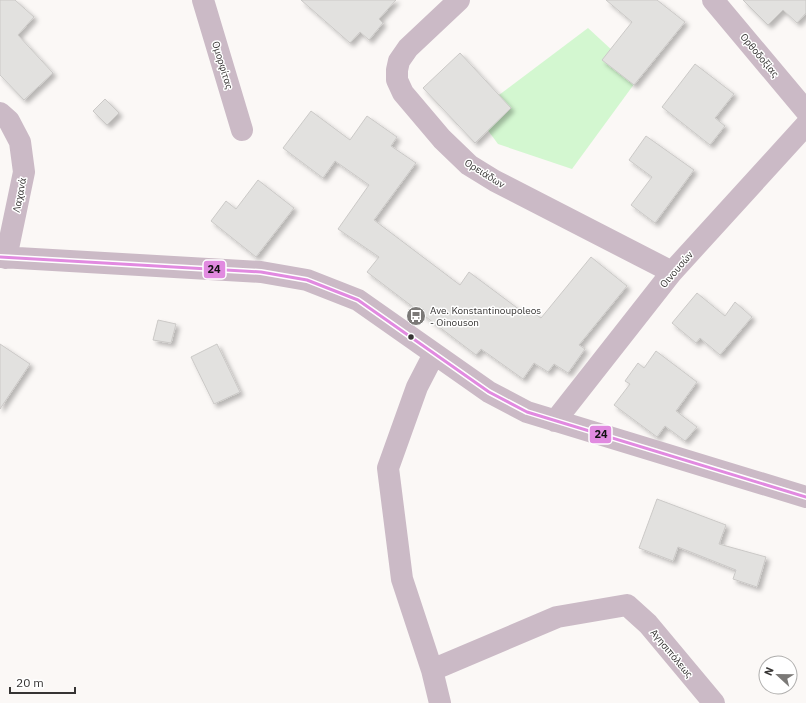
<svg xmlns="http://www.w3.org/2000/svg" width="806" height="703" viewBox="0 0 806 703" font-family="'IBM Plex Sans',sans-serif">
  <style>
    .green { fill: #d3f7d0 }
    .building { fill: #e2e1df; stroke: #cbc9c7; filter: url(#shadow) }
    .lines { fill: none; stroke-linecap: round; stroke-linejoin: round }
    .minor { stroke: #cbbac6; stroke-width: 22 }
    .bus-1-casing { stroke: #fff; stroke-width: 6 }
    .bus-1 { stroke: #e18ae0; stroke-width: 3 }
    .bus-dot { fill: #363433; stroke: #fff; stroke-width: 1.5 }
    .labels { text-anchor: middle; stroke-width: 3; stroke-linejoin: round; paint-order: stroke }
    .street-label { font-size: 10px; fill: #363433; stroke: #fff }
    .poi-label { font-size: 10px; fill: #363433; stroke: #fff; text-anchor: start }
    .line-badge { stroke: #fff; stroke-width: 1.5 }
    .pale-badge-label { font-size: 11px; text-anchor: middle; font-weight: bold; fill: #111 }
  </style>
  <defs>
    <filter id="shadow"><feDropShadow dx="3.5" dy="3.5" stdDeviation="2" flood-color="#0004"/></filter>
  </defs>
  <rect width="100%" height="100%" fill="#fbf8f6"/>
  <!-- green -->
  <path class="green" d="M588,28l52,48 -68,93 -74,-25 -23,-31z"/>
  <!-- building -->
  <path class="building" d="M0,0h15l19,17 -16,18 35,38 -29,27 -24,-25z
    M301,0h95l-17,19 4,4 -14,17 -9,-8 -10,11z
    M606,0h51l28,22 -51,63 -32,-25 30,-38z
    M743,0h63v13l-9,10 -14,-13 -15,15z
    M460,53l51,55 -36,35 -52,-55z
    M695,64l39,30 -19,24 10,8 -15,19 -48,-38z
    M105,99l14,14 -12,12 -14,-14z
    M311,111l39,29 17,-24 30,21 -6,9 25,17 -42,57 86,65 9,-13 59,44 3,-5 10,7 50,-61 36,29 -48,59 6,4 -17,24 -14,-9 -6,8 -14,-9 -11,16 -42,-30 -5,6 -109,-83 12,-15 -41,-28 31,-44 -34,-24 -12,17 -40,-30z
    M646,136l48,34 -39,53 -24,-18 21,-28 -23,-17z
    M258,180l36,28 -38,49 -45,-36 15,-20 10,8z
    M697,293l28,23 10,-14 17,15 -32,38 -20,-17 -4,5 -24,-20z
    M158,320l18,4 -5,19 -18,-3z
    M0,344l30,20 -30,45z
    M217,344l23,48 -26,12 -23,-47z
    M656,351l41,31 -21,29 21,16 -12,14 -20,-15 -8,11 -43,-32 16,-21 -5,-3 13,-18 6,5z
    M657,499l69,26 -7,19 47,13 -9,30 -24,-8 3,-9 -58,-23 -5,14 -34,-13z"/>
  <g class="lines">
    <!-- minor -->
    <path class="minor" d="M203,0l39,130
      M459,0l-51,48 -9,13 -2,9v10l6,13 39,46 27,26 26,16 177,91
      M713,0l93,111
      M0,113l9,8 11,21 4,30 -18,86
      M0,257l261,15 46,8 51,20 131,92 38,20 279,85
      M434,354l-17,33 -29,81 14,111 30,91 8,33
      M555,421l117,-149 134,-147
      M432,670l125,-53 70,-12 21,19 66,79"/>
    <defs>
      <path id="bus-1" d="M0,257l261,15 46,8 51,20 131,92 38,20 279,85"/>
    </defs>
    <!-- bus-1 casing -->
    <use href="#bus-1" class="bus-1-casing"/>
    <!-- bus-1 -->
    <use href="#bus-1" class="bus-1"/>
  </g>
  <!-- icons -->
  <defs>
    <symbol id="bus-disc" viewBox="-11 -11 22 22"><circle r="9.5" fill="#7b7977" stroke="#fff"/><path d="M-5-6H5V4H4V6H2V4H-2V6H-4V4H-5ZM-3.5-4V0h7V-4ZM-3.5 1.2v1.5H-2V1.2ZM2 1.2v1.5H3.5V1.2Z" fill="#fff"/></symbol>
  </defs>
  <g fill-rule="evenodd">
    <use href="#bus-disc" x="405" y="305" width="22" height="22"/>
  </g>
  <!-- markers -->
  <circle class="bus-dot" cx="411" cy="337" r="3.5"/>
  <g class="labels">
    <!-- street labels -->
    <g class="street-label">
      <text transform="translate(760 55) rotate(50)" y="4">Ορθοδοξίας</text>
      <text transform="translate(223 65) rotate(73)" y="4">Ομορφίτας</text>
      <text transform="translate(485 173) rotate(32)" y="4">Ορειάδων</text>
      <text transform="translate(19 195) rotate(-79)" y="4">Λαχανά</text>
      <text transform="translate(676 269) rotate(-49)" y="4">Οινουσών</text>
      <text transform="translate(672 653) rotate(50)" y="4">Αγησιπόλεως</text>
    </g>
    <!-- poi labels -->
    <g class="poi-label">
      <text x="430" y="314">Ave. Konstantinoupoleos<tspan x="430" dy="12">- Oinouson</tspan></text>
    </g>
  </g>
  <g class="line-badge">
    <rect x="203" y="260" width="23" height="19" rx="4" fill="#e18ae0"/>
    <rect x="589" y="425" width="23" height="19" rx="4" fill="#e18ae0"/>
  </g>
  <g class="pale-badge-label">
    <text x="214" y="273">24</text>
    <text x="601" y="438">24</text>
  </g>
  <!-- north arrow -->
  <g transform="translate(778 675) rotate(292)"><circle r="19" fill="#ffffff" stroke="#afaead"/>
  <path d="M0-3L7 15L0 10L-7 15Z" fill="#7b7977"/>
  <text y="-6" font-size="11" font-weight="bold" text-anchor="middle" fill="#363433">N</text>
  </g>
  <!-- scale -->
  <path d="M10 687v6h65v-6" fill="none" stroke="#363433" stroke-width="2"/>
  <text x="16" y="687" font-size="12" fill="#363433" stroke="#ffffff" stroke-width="3" paint-order="stroke">20 m</text>
</svg>
